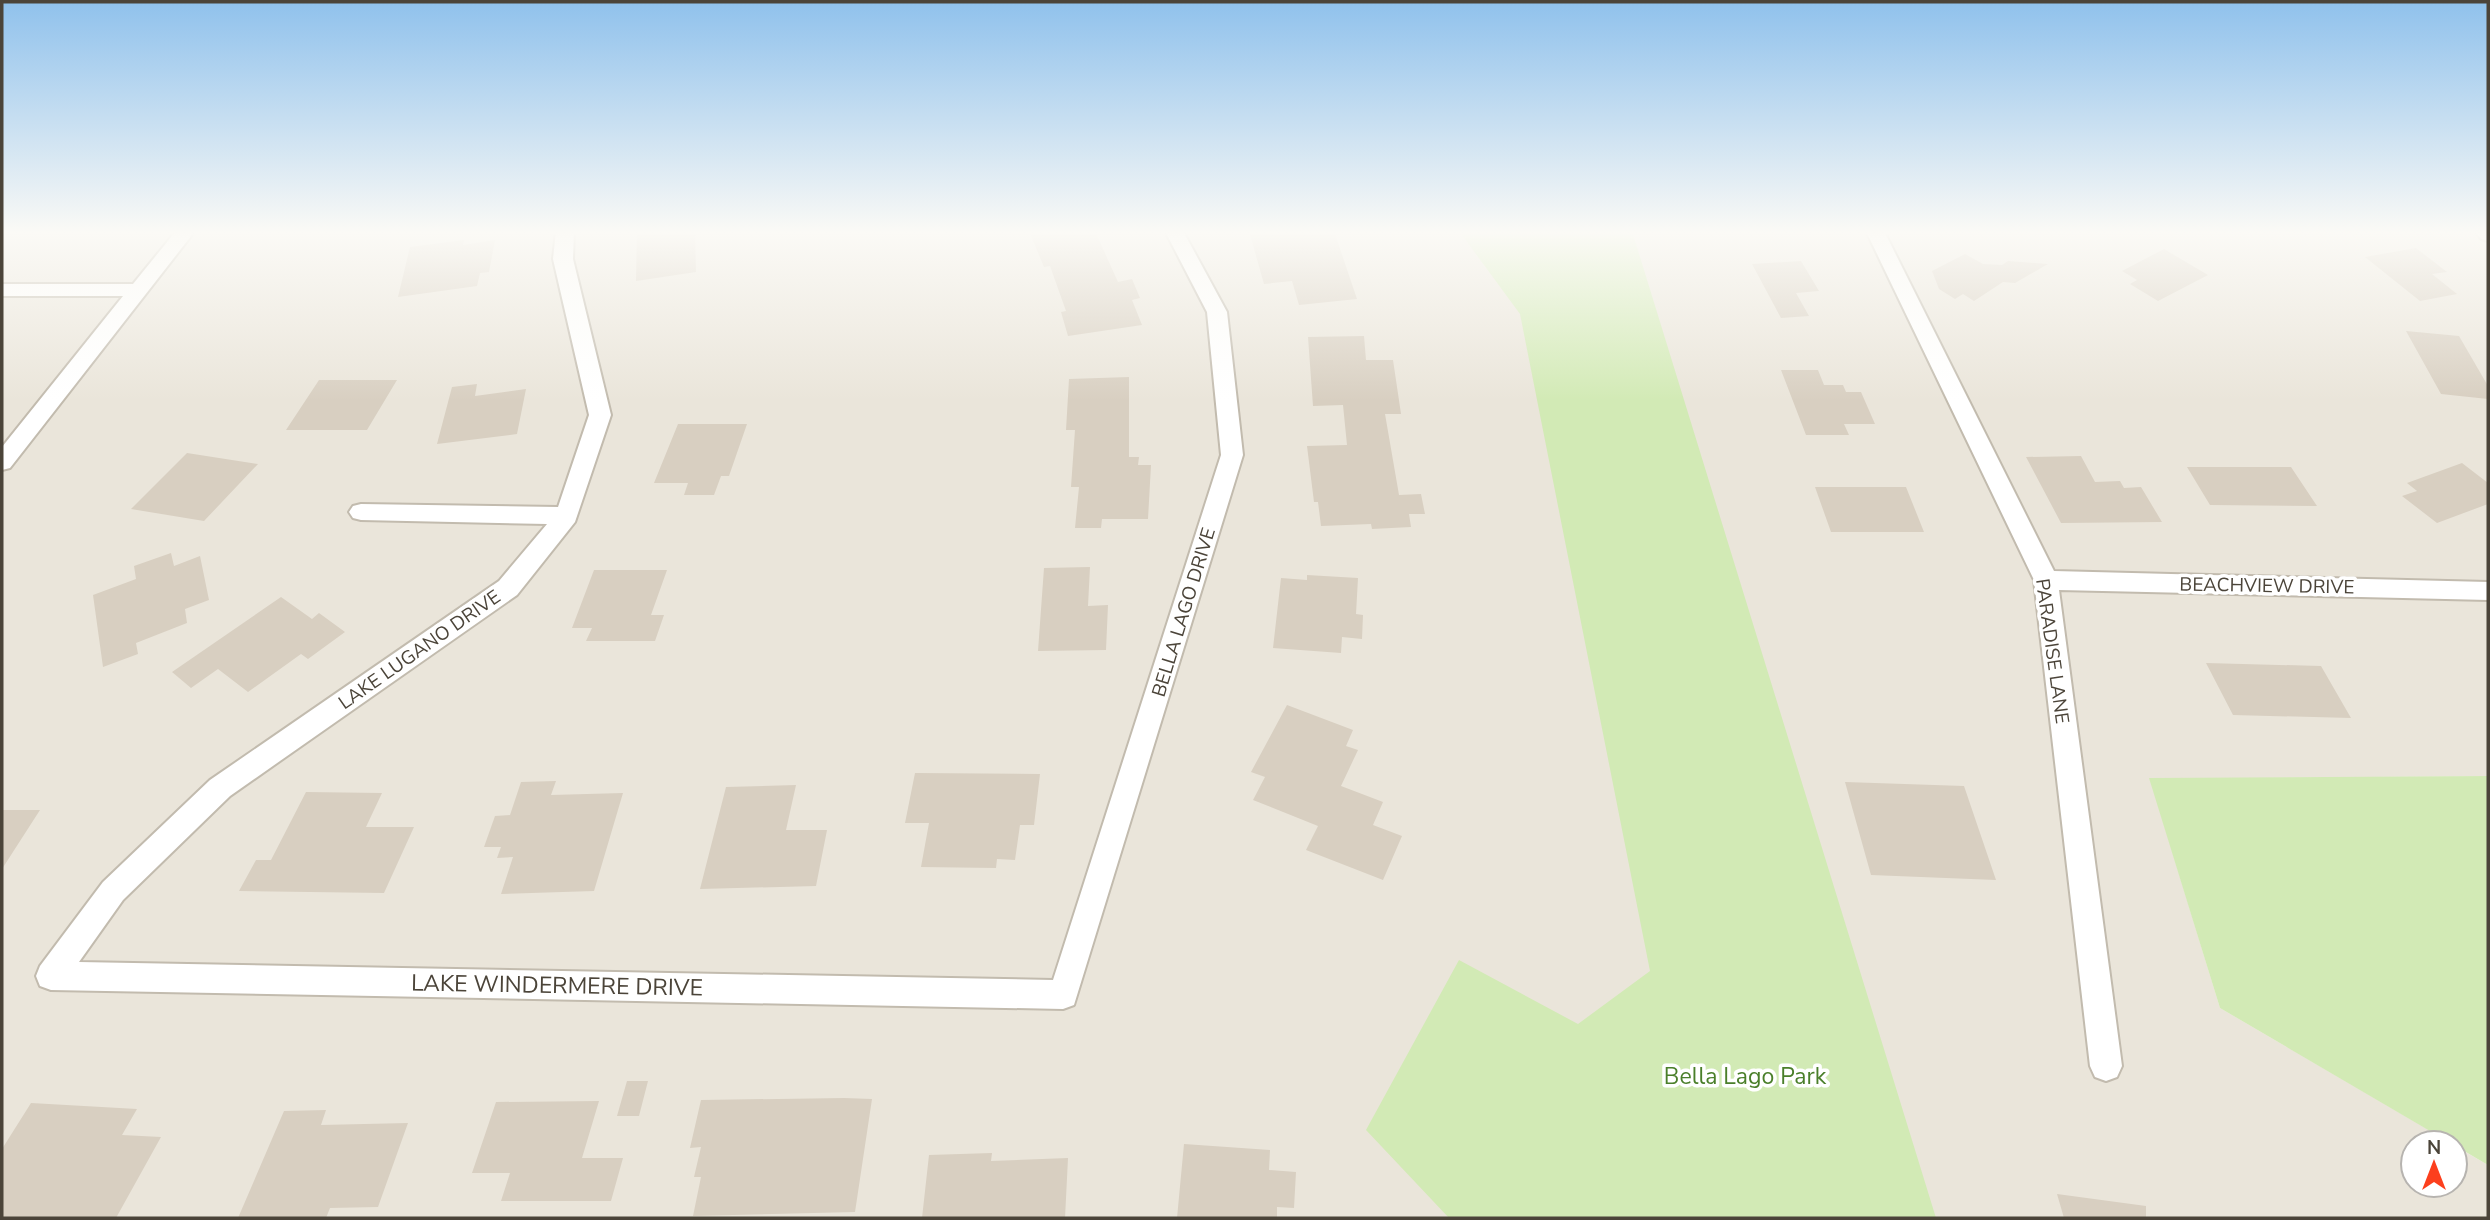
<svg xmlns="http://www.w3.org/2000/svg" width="2490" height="1220" viewBox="0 0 2490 1220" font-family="'Nunito Sans',sans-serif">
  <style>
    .residential { fill: #eae5da }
    .green { fill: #d2eab5 }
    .building { fill: #d8cfc1 }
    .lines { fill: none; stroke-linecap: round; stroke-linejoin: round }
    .minor-casing { stroke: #c2bbae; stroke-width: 4 }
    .minor { fill: #fff; fill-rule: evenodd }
    .labels { text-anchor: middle; stroke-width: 7; stroke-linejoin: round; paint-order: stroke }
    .street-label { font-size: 19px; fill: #4b4439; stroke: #fff }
    .near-street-label { font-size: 23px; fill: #4b4439; stroke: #fff }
    .near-park-label { font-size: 23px; fill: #4a7f2a; stroke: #fff }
  </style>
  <rect width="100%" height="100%" fill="#f6f3ec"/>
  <!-- residential -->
  <path class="residential" d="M2,231h2486v545l-338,3 70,229 231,135h-38v42h42v-39l33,19v53h-2486z"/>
  <!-- green -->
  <path class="green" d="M1459,231h173l304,987h-487l-83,-88 93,-170 119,64 72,-53 -130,-657z
    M2488,776v389l-268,-157 -71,-230z"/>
  <!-- building -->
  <path class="building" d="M637,231h58l1,41 -60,9z
    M1029,231h66l23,51 14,-3 8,19 -8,2 10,25 -74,11 -7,-24 5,-1 -16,-45 -6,1z
    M1249,231h85l23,68 -58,6 -7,-24 -28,3z
    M464,240l-1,5 32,-5 -6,32 -9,1 -3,13 -79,11 12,-50z
    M2416,248l31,24 -15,2 25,20 -37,7 -55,-44z
    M2164,249l44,26 -50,26 -28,-17 7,-4 -15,-9z
    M1965,254l18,10 19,1 6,-4 40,3 -33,19 -12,-1 -29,19 -11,-7 -8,5 -16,-10 -7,-18z
    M1801,261l18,30 -23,2 13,23 -28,2 -29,-54z
    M2406,331l53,5 29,50v13l-47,-5z
    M1364,336l2,24h27l8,54h-16l14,81 22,-1 4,20h-16l2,13 -39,2 -1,-5 -50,2 -3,-24h-4l-7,-56 40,-1 -4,-40 -30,1 -5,-69z
    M1781,370h37l6,15h19l3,7h15l14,32h-31l5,11h-43z
    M1129,377v80h10l-1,8h13l-3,54h-46l-1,9h-26l4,-41h-8l4,-57h-9l3,-51z
    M319,380h78l-30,50h-81z
    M477,384l-2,12 51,-7 -9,45 -80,10 15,-57z
    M678,424h69l-18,52h-8l-7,19h-30l4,-12h-34z
    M187,453l71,11 -54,57 -73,-12z
    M2081,456l14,26 25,-1 4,7 17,-1 21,35 -101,1 -35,-66z
    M2462,463l26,20v21l-51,19 -35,-27 15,-5 -10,-8z
    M2187,467h104l26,39 -107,-1z
    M1815,487h91l18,45h-93z
    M171,553l3,13 26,-10 9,44 -24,9 2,14 -51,20 2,11 -35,13 -10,-72 43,-16 -2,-13z
    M1090,567l-2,39 20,-1 -2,45 -68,1 6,-83z
    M594,570h73l-16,45h13l-9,26h-69l6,-13h-20z
    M1307,575l51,3 -2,36 7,1 -1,24 -20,-2 -1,16 -68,-5 8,-70 26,2z
    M281,597l31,22 7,-6 26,19 -37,27 -7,-5 -53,38 -30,-23 -27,19 -19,-16z
    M2206,663l115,3 30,52 -118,-3z
    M1287,705l66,25 -7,16 12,4 -17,36 42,16 -10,23 29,11 -19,44 -77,-30 12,-24 -65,-26 12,-23 -14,-5z
    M915,773l125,1 -6,51h-14l-5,35 -18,-1 -1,9 -75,-1 8,-44h-24z
    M556,781l-5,14 72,-2 -29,98 -93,3 12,-37 -16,1 4,-11h-17l11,-31 15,-1 11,-33z
    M1845,782l119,4 32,94 -125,-5z
    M796,785l-10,45h41l-11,56 -116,3 26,-102z
    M306,792l76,1 -16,34h48l-30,66 -145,-2 17,-31h15z
    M2,810h38l-38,59z
    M627,1081h21l-9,35h-22z
    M844,1098l28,1 -17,113 -162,4 8,-39h-7l7,-30 -11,1 11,-48z
    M599,1101l-17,57h41l-12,43h-110l9,-28h-38l24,-71z
    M31,1103l106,6 -15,26 39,2 -45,81h-114v-69z
    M326,1110l-5,15 87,-2 -30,84 -48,1 -4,10h-88l46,-107z
    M1184,1144l86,6 -1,20 27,2 -2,36 -17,-1v11h-100z
    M992,1153l-1,8 77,-3 -3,60h-143l7,-63z
    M2057,1194l89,12v12h-82z"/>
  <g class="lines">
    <defs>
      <path id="minor" d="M176,231h19l-185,237 -8,2v-23l121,-151h-121v-12h131z
        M556,231h18l-1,28 38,156 -36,107 -58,73 -287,201 -107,104 -44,62 974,18 168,-525 -14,-143 -42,-81h18l44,81 16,143 -169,550 -11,4 -1012,-19 -11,-4 -4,-10 4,-10 63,-84 107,-102 289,-199 48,-57 -186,-4 -8,-2 -4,-6 4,-6 8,-2 197,3 31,-92 -36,-156z
        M1866,231h18l170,340 434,11v18l-429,-10 63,476 -5,11 -11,4 -11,-4 -5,-11 -56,-486z
        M2475,231h13v10l-7,-2z"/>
    </defs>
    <!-- minor casing -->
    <use href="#minor" class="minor-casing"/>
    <!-- minor -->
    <use href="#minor" class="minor"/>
  </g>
  <!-- sky -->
  <linearGradient id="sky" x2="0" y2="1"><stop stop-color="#8fc1ec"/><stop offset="0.58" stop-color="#fbfaf6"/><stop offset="1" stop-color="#fbfaf6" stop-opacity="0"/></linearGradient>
  <rect width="2490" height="401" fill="url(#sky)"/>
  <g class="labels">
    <!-- street labels -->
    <g class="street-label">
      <text transform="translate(2267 585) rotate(1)" y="7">BEACHVIEW DRIVE</text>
      <text transform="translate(1183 612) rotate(-73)" y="7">BELLA LAGO DRIVE</text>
      <text transform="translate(419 649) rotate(-35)" y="7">LAKE LUGANO DRIVE</text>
      <text transform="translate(2053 651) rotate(82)" y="7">PARADISE LANE</text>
    </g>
    <!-- near-street labels -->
    <g class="near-street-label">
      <text transform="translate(557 985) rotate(1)" y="8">LAKE WINDERMERE DRIVE</text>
    </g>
    <!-- near-park labels -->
    <g class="near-park-label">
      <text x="1745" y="1084">Bella Lago Park</text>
    </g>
  </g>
  <!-- border -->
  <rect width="2490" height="1220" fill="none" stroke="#4b4439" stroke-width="7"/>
  <!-- north arrow -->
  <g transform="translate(2434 1164)"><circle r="33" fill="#ffffff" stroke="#b7b4b0" stroke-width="2"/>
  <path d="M0-5L12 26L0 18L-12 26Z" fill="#fc3f1d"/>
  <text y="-10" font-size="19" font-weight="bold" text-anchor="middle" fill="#4b4439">N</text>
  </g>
</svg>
